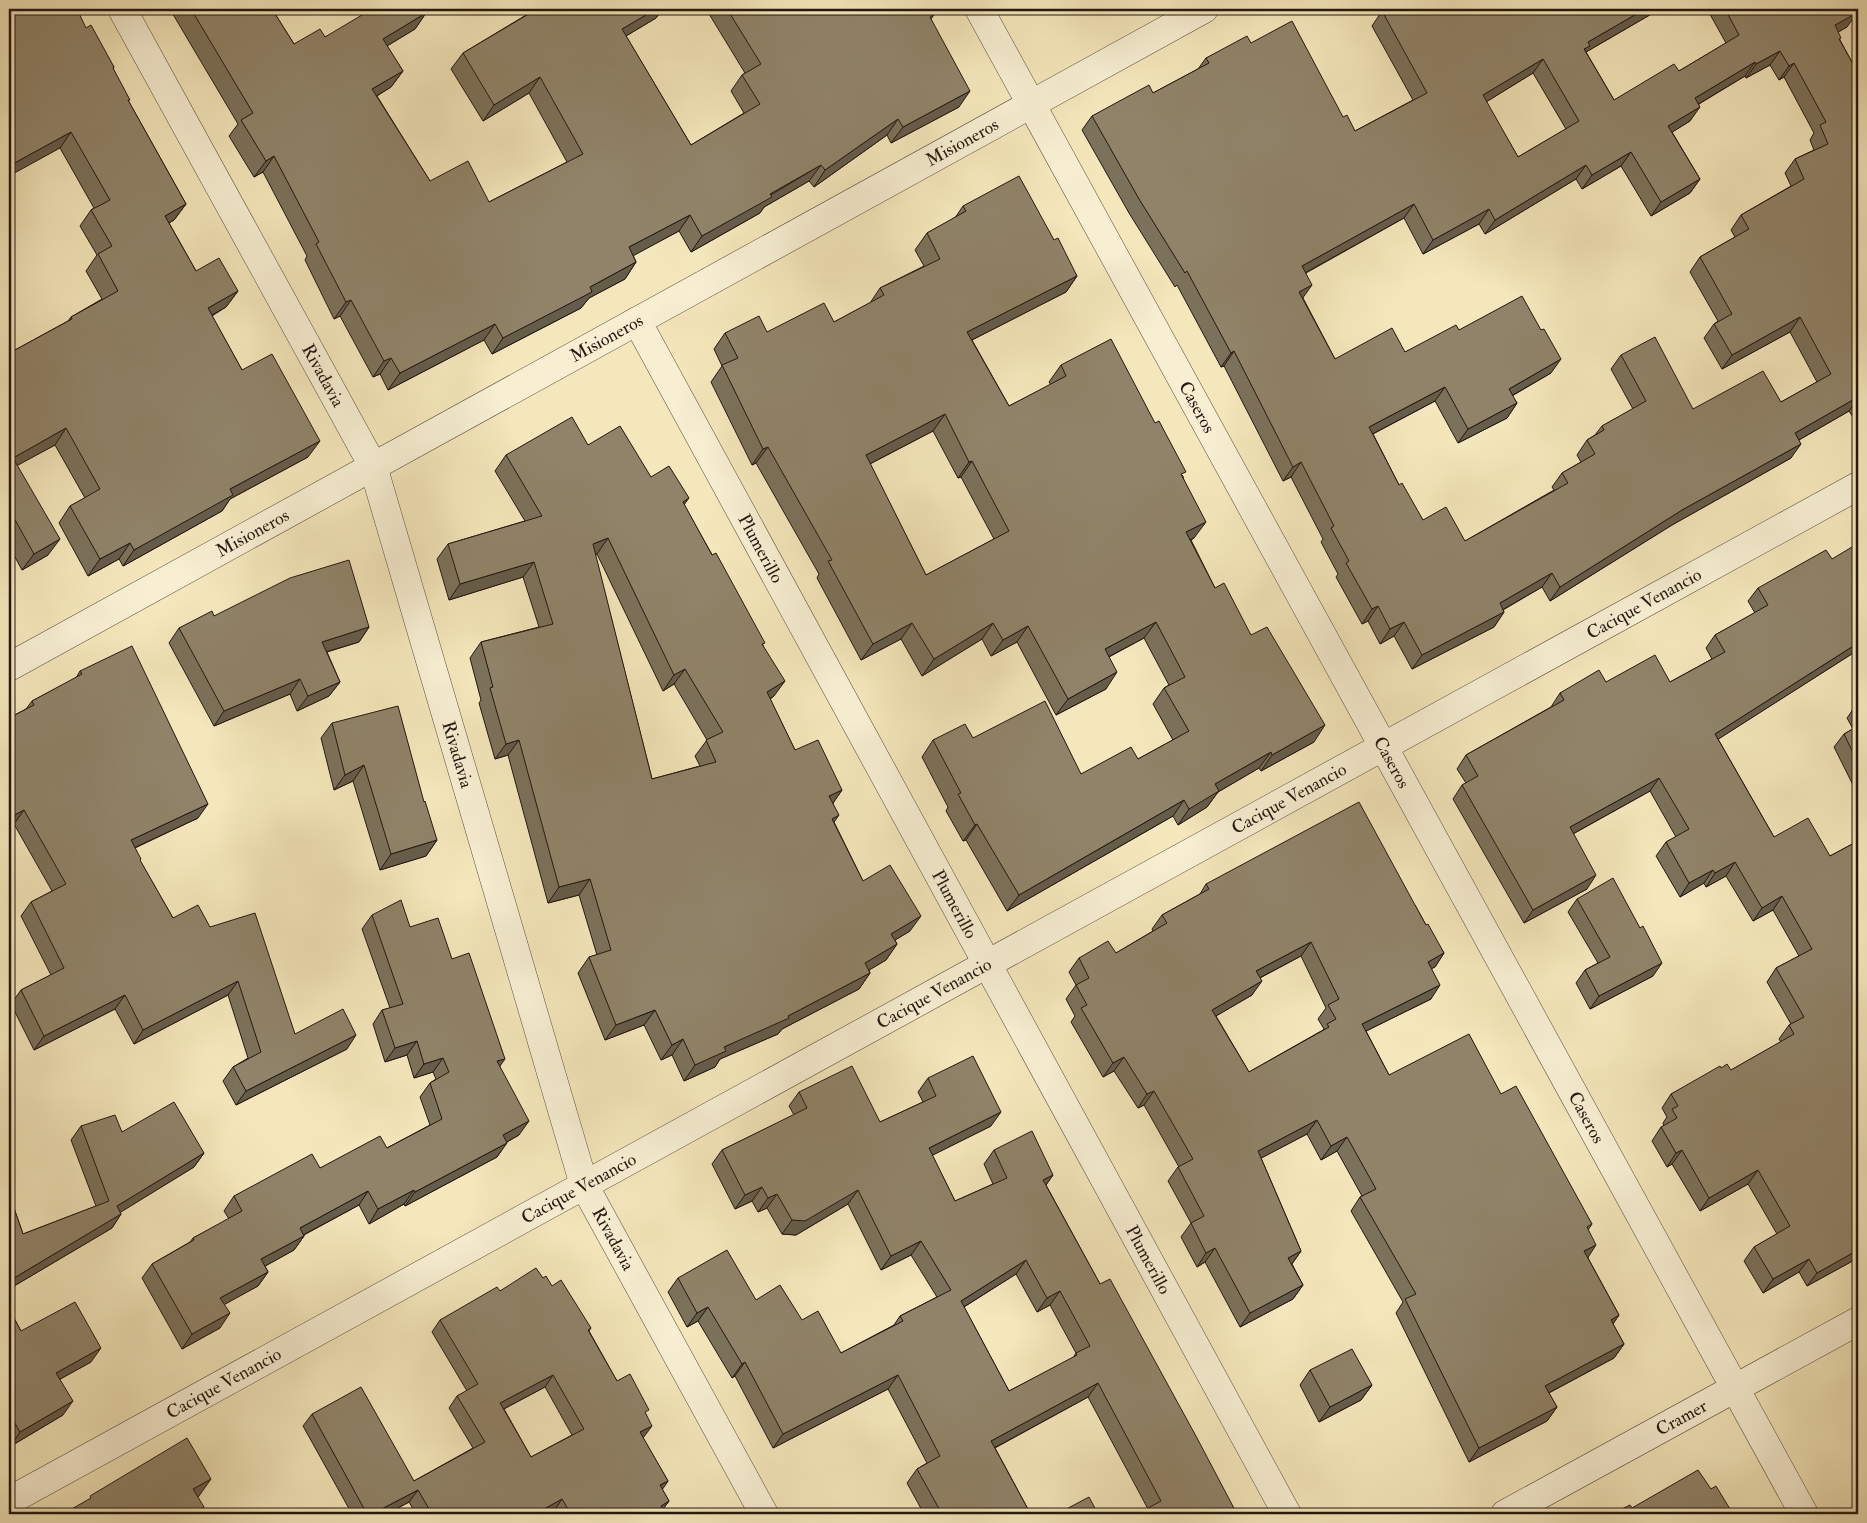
<svg xmlns="http://www.w3.org/2000/svg" width="1867" height="1523" viewBox="0 0 1867 1523" font-family="'IM FELL Double Pica',serif">
  <style>
    .lines { fill: none; stroke-linecap: round; stroke-linejoin: round }
    .minor-casing { stroke: #574b3b; stroke-width: 29 }
    .minor { stroke: #f8efd3; stroke-width: 28 }
    .wall { fill: #7c715a; stroke: #231710; fill-rule: evenodd }
    .shaded-wall { fill: #655c4a; stroke: #231710 }
    .building { fill: #908369; stroke: #231710; fill-rule: evenodd }
    .labels { text-anchor: middle; stroke-width: 4; stroke-linejoin: round; paint-order: stroke }
    .street-label { font-size: 18px; fill: #231710; stroke: #f8efd3 }
  </style>
  <rect width="100%" height="100%" fill="#f4e7bb"/>
  <filter id="stains"><feTurbulence type="fractalNoise" baseFrequency=".004" numOctaves="4"/><feColorMatrix values="0 0 0 0 .2 0 0 0 0 .09 0 0 0 0 .02 0 0 0 .5 -.17"/></filter>
  <radialGradient id="worn" r=".72"><stop offset=".6" stop-color="#630" stop-opacity="0"/><stop offset="1" stop-color="#630" stop-opacity=".3"/></radialGradient>
  <g class="lines">
    <defs>
      <g id="minor">
        <path id="s1" d="M122,9l251,457 211,719 180,329"/>
        <path id="s2" d="M979,9l825,1505"/>
        <path id="s3" d="M637,321l650,1193"/>
        <path id="s4" d="M9,667l1195,-658"/>
        <path id="s5" d="M9,1501l1849,-1015"/>
        <path id="s6" d="M1505,1514l353,-193"/>
      </g>
    </defs>
    <!-- minor casing -->
    <use href="#minor" class="minor-casing"/>
    <!-- minor -->
    <use href="#minor" class="minor"/>
  </g>
  <!-- wall -->
  <path class="wall" d="M173,9h99l22,35 132,-31 -11,16 -28,17 16,25 -12,16 -14,9 53,85 59,21 78,-40 -38,-69 -46,28 -32,-52 12,-16 73,-44h127l-7,9 -30,18 65,109 53,-32 -13,-22 11,-16 3,-2 -39,-64h225l3,6 -3,4 28,88 -68,36 -4,-8 -73,52 -5,-6 -45,26 -4,6 -69,39 -12,-21 -46,24 3,7 -11,17 -36,19 -8,10 -89,46 -8,-14 -96,50 -8,-16 -7,3 -33,-61 -6,3 -29,-59 2,-4 -44,-84 -9,5 -25,-41 9,-12 -67,-113z
    M1042,9h8l-2,3z
    M1660,9l-74,43 28,48 65,-29 47,-28 -19,-34h148l-8,18 -9,5 2,8 18,33v352l-9,-14 -50,29 -8,18 -119,67 -122,76 -8,-14 -39,23 1,2 -10,15 -82,42 -18,-33 -14,8 -12,-23 -6,3 -26,-47 2,-3 -17,-32 2,-3 -32,-62 -8,4 -59,-115 -3,1 -44,-82 -2,2 -46,-74 -47,-83 10,-14 61,-23 45,-24 8,-11 45,-15 92,74 12,14 58,-31 -41,-74 10,-15zM1770,65l9,15 5,-3 30,56 -4,7 4,10 -19,9 -10,14 6,13 -50,29 -10,15 4,7 -35,20 -10,15 28,49 -4,3 -10,14 18,31 68,-37 27,50 -36,20 -88,7 -72,-54 -10,14 22,40 -31,17 -7,9 -8,5 -10,15 4,7 -19,11 -10,14 2,3 -89,51 -42,-21 -24,-35 -26,-51 62,-33 23,42 49,-25 10,-15 -5,-7 39,-23 -92,-43 -54,22 -70,7 -32,-61 3,-25 98,-55 19,36 56,-30 6,10 91,-55 6,10 39,-23 30,50 39,-23 10,-14 -28,-47 18,-11 9,-17 46,-28 1,2zM1533,73l33,56 -48,28 -32,-55z
    M86,28l28,39 -1,2 16,33 57,102 -12,16 -5,3 27,48 42,20 -12,16 -14,9 30,54 66,87 -78,42 -8,12 -99,55 -4,-7 -31,17 -29,-53 11,-17 15,-8 -30,-53 -38,20 31,90 -26,15 -13,-24v-210l6,14 53,-29 3,-4 31,-18 -16,-28 11,-16 -17,-29 11,-16 3,-2 -34,-60z
    M963,206l91,34 23,36 -11,16 -94,48 37,66 42,-21 -2,-3 12,-17 122,111 11,62 -3,2 24,48 36,47 63,107 -53,29 -2,-3 -41,24 -11,15 -29,18 -5,-9 -166,95 -41,-71 -3,1 -17,-30 2,-4 -26,-50 11,-17 40,-2 108,36 57,-15 35,-19 -20,-36 11,-16 5,-3 -25,-47 -35,19 -3,32 -50,26 -39,-73 -26,14 -9,-17 -60,37 -21,-37 -40,21 -44,-82 2,-4 -63,-111 -4,2 -41,-83 11,-16 -8,-17 11,-16 42,-1 67,-10 36,-19 10,-15 44,-22 -9,-16 12,-17 28,-15zM933,431l25,47 3,-1 33,62 -68,36 -56,-111z
    M588,445l63,32 33,28 79,140 11,51 -4,3 25,51 47,40 -9,13 1,19 29,59 47,50 -15,9 2,4 -11,16 -17,10 1,3 -11,16 -77,40 -4,5 -58,25 -5,8 -31,14 -12,-26 -11,5 -17,-35 -39,15 -27,-67 11,-16 8,-2 -18,-60 -31,8 -40,-148 -13,4 -16,-56 2,-3 -11,-42 11,-16 58,-15 -16,-50 -74,23 -12,-41 11,-15 77,-23 -30,-50 11,-16zM597,554l66,137 11,-7 33,56 -12,16 5,10 -48,13 -57,-224z
    M1758,588l100,62 -140,89 56,98 56,19 28,-15v417l-51,28 -8,-14 -36,21 -19,-32 10,-14 23,-13 -29,-50 -48,27 -28,-47 -5,3 -15,-26 9,-14 3,-1 -1,-3 4,-6 -5,-9 9,-14 50,-26 10,2 50,-28 -2,-3 10,-14 2,-1 -24,-42 9,-14 23,-12 -26,-46 -20,11 -27,-45 -20,11 -2,-4 -24,14 -24,-41 10,-14 10,-5 -26,-46 -77,43 14,55 -63,34 -71,-124 9,-14 4,-2 -9,-14 9,-14 85,-48 9,-14 46,-11h64l42,-23 -6,-11 9,-13 40,-22 -7,-12z
    M214,616l155,11 -10,15 -32,10 13,30 -11,14 -32,15 -7,-17 -76,32 -45,-83 10,-15z
    M80,671l118,147 -63,30 5,13 33,57 37,9 85,107 52,15 -111,56 -13,-24 10,-14 15,-9 -20,-63 -94,49 -19,-35 -81,41 -23,-46 10,-14 30,-15 -30,-59 10,-14 21,-11 -38,-67 -5,2v-108l17,-9 6,-8 44,-23z
    M1858,704v91l-24,-48 10,-13 9,-5 -6,-11 9,-13z
    M332,723l105,117 -11,16 -46,14 -27,-89 -19,9 -13,-52z
    M1206,884l209,21 11,20 18,28 -9,14 -4,1v31l-65,32 23,44 112,19 91,130 -4,6v28l31,57 -6,9 11,20 -10,14 -65,35 8,14 -10,14 -78,41 -73,-149 7,-11 -52,-91 9,-14 2,-1 -25,-45 -16,9 -14,-26 -46,24 40,93 -9,13 11,21 -10,14 -53,28 -35,-65 -8,5 -16,-30 10,-14 -23,-42 10,-14h1l-35,-62 -6,3 -24,-37 -11,6 -32,-55 4,-6 -9,-17 10,-14 -7,-13 10,-14 37,-5 37,-22 -1,-2 10,-14 38,-21zM1301,956l25,52 -8,11 6,10 -1,1 -74,42 -33,-56 36,-21 8,-17z
    M1577,899l63,29 13,48 -63,33 -14,-26 9,-13 13,-7 -30,-51z
    M372,915l38,12 42,32 48,108 19,68 -12,7 -10,15 -92,49 -1,-2 -35,20 -10,-19 -55,30v1l-10,14 -29,16 3,6 -10,14 -34,18 -4,24 -38,21 -40,-71 10,-14 38,-22 3,-4 36,-19 -5,-8 10,-15 86,-28 67,-20 43,-23 -10,-28 10,-14 6,-4 -3,-7 -19,6 -7,-23 -22,7 -12,-38 9,-14 8,-2 -28,-79z
    M928,1078l63,48 -59,29 23,46 38,-17 -9,-20 10,-14 59,25 -7,10 54,99 137,230 -89,-5 -60,-112 -93,51 34,63 6,3h-111l-17,-31 10,-14 10,-6 -39,-74 -115,59 -38,-72 -3,2 -34,-57 -11,6 -19,-35 10,-14 78,22 46,20 39,33 53,-28 6,-9 37,-19 -26,-42 -30,15 -33,-66 -52,31 -14,-1 -15,-26 -9,4 -6,-11 -17,8 -23,-45 10,-14 72,-35 -5,-9 10,-14 81,30 43,-20 -5,-10zM1016,1274l21,38 13,-7 26,48 -3,5 -64,33 -45,-84z
    M81,1126l41,6 82,21 -10,14 -74,45 1,2 -9,14 -103,61v-95l14,40 73,-28 -25,-66z
    M543,1278l9,8 39,42 -2,3 28,50 29,34 -3,23 25,43 -6,8 7,12 -6,8 3,5h-110l-2,-3 -5,3h-133l-7,-12 -22,12h-35l-49,-88 9,-12 102,67 59,-33 -24,-40 8,-12 10,-5 -35,-59 8,-12 60,-29zM545,1387l27,48 -41,22 -27,-48z
    M9,1309l12,22 70,31 -31,17 3,36 -52,31 -2,-3z
    M1310,1370l62,15 -11,15 -42,22 -19,-37z"/>
  <!-- shaded-wall -->
  <path class="shaded-wall" d="M656,9h7l-7,9 -45,27 11,-16z
    M1645,9h15l-74,43 -6,8 8,-18z
    M426,13l-11,16 -43,26 11,-16z
    M1857,13l-10,14 -22,13 10,-15z
    M1780,51l-10,14 -24,13 10,-14z
    M1543,59l-10,14 -60,37 10,-15z
    M1755,62l-10,14 -60,36 10,-14z
    M1794,63l-10,14 -5,3 10,-14z
    M403,71l-12,16 -30,18 11,-16z
    M540,77l-11,16 -46,28 11,-16z
    M970,91l-11,16 -68,36 12,-16z
    M1700,107l-10,14 -32,20 10,-15z
    M898,119l-11,16 -73,52 11,-17z
    M71,132l-11,16 -51,28v-10z
    M1631,152l-10,14 -39,23 10,-14z
    M274,156l-11,16 -9,5 12,-16z
    M821,165l-12,16 -45,26 -4,6 -69,39 11,-16z
    M1586,165l-10,14 -91,55 10,-14z
    M1700,179l-10,14 -39,23 10,-14z
    M186,204l-12,16 -21,12 12,-16z
    M1414,204l-10,14 -112,62 10,-14z
    M1489,209l-10,15 -56,30 10,-14z
    M690,215l-11,16 -61,33 11,-17z
    M636,262l-11,17 -36,19 -8,10 -89,46 11,-16 87,-51z
    M1077,276l-11,16 -110,56 11,-16z
    M1312,285l-10,14 -3,-7z
    M238,291l-12,16 -30,17 12,-16z
    M351,300l-11,16 -6,3 12,-17z
    M1800,317l-10,15 -68,37 10,-14z
    M495,324l-11,16 -96,50 12,-17z
    M1234,351l-10,15 -3,1 10,-14z
    M391,358l-11,16 -7,3 11,-16z
    M1561,359l-10,14 -52,30 10,-14z
    M1445,387l-10,14 -76,40 10,-14z
    M1858,397l-9,14 -64,37 10,-15z
    M1517,403l-10,15 -49,25 10,-14z
    M945,414l-12,17 -79,41 12,-17z
    M66,428l-11,17 -46,25 4,-12z
    M320,441l-12,16 -78,42 -8,12 -99,55 11,-16 96,-61z
    M1801,444l-10,14 -119,67 -122,76 10,-14 122,-77z
    M768,447l-12,16 -4,2 11,-16z
    M972,461l-11,16 -3,1 11,-16z
    M1301,462l-10,15 -8,4 10,-14z
    M689,498l-11,15 5,-11z
    M1206,522l-12,16 -19,10 11,-16z
    M608,538l-11,16 -15,6 11,-16z
    M60,539l-12,16 -26,15 12,-16z
    M130,543l-11,16 -31,17 12,-17z
    M534,562l-11,15 -74,23 11,-16z
    M1552,573l-10,14 -52,30 10,-14z
    M1378,606l-10,15 -6,3 10,-15z
    M1504,612l-10,15 -82,42 10,-14z
    M1156,622l-12,16 -51,27 12,-16z
    M1404,622l-10,14 -14,8 10,-15z
    M912,623l-11,16 -40,21 12,-16z
    M993,623l-11,16 -60,37 12,-17z
    M1028,626l-11,16 -26,14 12,-16z
    M369,627l-10,15 -47,14 10,-14z
    M1858,643v7l-152,97 9,-13z
    M685,669l-11,15 -11,7 11,-16z
    M1117,672l-11,17 -50,26 12,-16z
    M300,679l-10,15 -76,32 10,-15z
    M785,681l-11,15 -18,12 11,-16z
    M340,682l-11,14 -32,15 11,-15z
    M1325,725l-11,17 -53,29 11,-16z
    M519,740l-11,15 -13,4 11,-15z
    M1271,752l-12,16 -41,24 -11,15 -29,18 11,-16 26,-25z
    M364,765l-11,16 -19,9 11,-15z
    M1659,778l-9,13 -90,50 10,-14z
    M842,790l-11,16 -2,-10z
    M1184,800l-11,16 -166,95 12,-16z
    M208,804l-10,14 -77,36 10,-14z
    M24,810l-10,14 -5,2v-8z
    M839,815l-11,16 4,-12z
    M977,824l-11,16 -3,1 12,-16z
    M437,840l-11,16 -46,14 11,-16z
    M1735,862l-9,14 -20,11 9,-14z
    M1713,870l-9,13 -24,14 9,-14z
    M1596,875l-9,14 -63,34 9,-13z
    M590,879l-11,16 -31,8 11,-16z
    M1782,896l-9,14 -20,11 9,-13z
    M921,916l-11,15 -30,18 11,-15z
    M1311,942l-10,14 -55,29 10,-14z
    M897,944l-11,16 -32,19 11,-16z
    M1444,953l-9,14 -17,9 10,-14z
    M1662,963l-9,13 -63,33 9,-13z
    M870,973l-11,16 -77,40 -4,5 -58,25 -5,8 -31,14 11,-16 29,-18 64,-31z
    M238,981l-10,14 -94,49 9,-14z
    M1262,981l-10,14 -50,29 10,-14z
    M1440,985l-9,14 -79,39 10,-14z
    M125,995l-10,14 -81,41 10,-14z
    M655,1010l-11,15 -39,15 11,-15z
    M356,1035l-9,14 -111,56 10,-14z
    M683,1039l-11,16 -11,5 11,-15z
    M417,1041l-10,14 -22,7 10,-14z
    M1124,1057l-10,14 -11,6 10,-14z
    M443,1058l-10,14 -19,6 10,-14z
    M505,1059l-10,14 2,-12z
    M1154,1091l-10,14 -6,3 9,-14z
    M1001,1112l-10,14 -72,36 10,-14z
    M1317,1120l-10,14 -59,31 10,-14z
    M529,1121l-10,14 -25,14 9,-14z
    M1347,1137l-10,14 -16,9 10,-14z
    M507,1143l-10,14 -92,49 10,-14z
    M1682,1150l-10,14 -5,3 9,-14z
    M204,1153l-10,14 -86,53 9,-14z
    M1758,1170l-10,14 -48,27 9,-13z
    M1053,1175l-10,14v-9z
    M762,1187l-10,14 -17,8 10,-14z
    M414,1190l-10,14 -35,20 9,-15z
    M858,1190l-10,14 -52,31 -14,-1 10,-14z
    M368,1191l-9,14 -69,37 10,-14z
    M777,1194l-10,14 -9,4 10,-14z
    M121,1214l-9,14 -103,61v-8z
    M304,1236l-10,14 -43,24 10,-15z
    M921,1241l-10,14 -30,15 10,-14z
    M1596,1245l-9,14 -3,-8z
    M1215,1248l-10,14 -8,5 9,-14z
    M1858,1250v8l-51,28 10,-13z
    M1301,1251l-10,14 -3,-7z
    M1809,1259l-10,13 -36,21 10,-14z
    M1026,1260l-10,14 -65,41 10,-14z
    M268,1272l-10,14 -47,26 9,-14z
    M1303,1285l-10,14 -53,28 10,-14z
    M1060,1291l-10,14 -13,7 10,-14z
    M708,1307l-10,14 -11,6 10,-14z
    M230,1313l-10,15 -38,21 10,-15z
    M1619,1315l-10,14 2,-9z
    M1624,1344l-10,14 -79,42 10,-14z
    M101,1348l-10,14 -45,25 10,-14z
    M745,1362l-10,14 -3,2 10,-14z
    M553,1375l-8,12 -53,28 8,-12z
    M898,1375l-10,14 -115,59 10,-14z
    M1098,1383l-10,14 -107,58 10,-14z
    M1372,1385l-11,15 -42,22 11,-15z
    M73,1401l-10,14 -52,31 9,-14z
    M1557,1407l-10,14 -78,41 10,-14z
    M652,1426l-9,12 -3,-6z
    M211,1479l-17,24 -1,-14z
    M668,1481l-8,12v-8z
    M418,1490l-9,12 -22,12h-15z
    M562,1499l-8,12 -5,3h-14z
    M669,1501l-9,12 1,-7z
    M204,1507l-5,7h-8z"/>
  <!-- building -->
  <path class="building" d="M9,9h68l9,19 5,-3 23,42 -1,1 17,32h-2l58,104 -21,12 31,55 23,-13 19,33 -30,17 34,62 30,-16 48,87 -90,48 3,6 -99,55 -4,-7 -30,16 -30,-53 30,-17 -34,-61 -53,30 47,81 -26,15 -25,-45v-173l6,14 57,-31 -1,-2 47,-26 -20,-37 14,-8 -21,-36 19,-10 -39,-68 -62,34z
    M191,9h81l22,35 26,-15 5,8 47,-28h52l2,4 -43,26 20,32 -31,18 58,92 38,-20 21,41 94,-48 -43,-77 -46,28 -31,-52 74,-44h119l-34,20 69,116 69,-41 -18,-29 19,-11 -34,-55h204l3,6 -4,2 40,74 -67,36 -5,-8 -73,51 -4,-5 -51,29 2,3 -70,39 -12,-21 -61,32 7,15 -46,25 2,5 -89,46 -8,-14 -95,49 -9,-15 -7,3 -33,-61 -5,2 -30,-58 3,-2 -45,-86 -8,5 -25,-41 12,-7z
    M1387,9h258l-57,33 2,4 -6,3 30,51 60,-36 5,7 60,-36 -14,-26h130l2,4 -22,12 6,13 -2,1 19,34v324l-63,36 6,11 -119,66 -122,77 -8,-14 -52,30 4,9 -82,43 -18,-33 -14,7 -12,-23 -6,3 -26,-46 3,-2 -18,-33 3,-2 -33,-64 -8,5 -59,-116 -3,2 -44,-82 -2,2 -46,-74 -47,-83 57,-31 4,8 56,-30 -3,-5 41,-22 4,7 41,-22 51,96 4,-2 8,16 72,-38 -45,-82zM1780,51l9,15 5,-3 32,59 -6,3 8,19 -33,15 9,20 -63,36 8,14 -49,28 32,57 -18,10 18,31 68,-38 31,57 -50,28 -18,-31 -70,38 -38,-72 -34,18 25,46 -44,25 2,4 -17,10 8,14 -33,19 6,10 -103,58 -19,-34 -23,13 -21,-37 -3,2 -30,-58 76,-40 23,42 49,-26 -8,-14 52,-30 -17,-30 -3,1 -19,-34 -63,34 -3,-5 -51,27 -13,-24 -57,31 -36,-67 13,-7 -10,-19 112,-62 19,36 56,-31 6,11 91,-55 6,10 39,-23 30,50 39,-23 -32,-53 32,-19 -5,-9 60,-36 1,2zM1543,59l36,62 -61,36 -35,-62z
    M1019,176l35,64 4,-2 19,38 -110,56 42,74 57,-30 -5,-11 50,-26 44,84 4,-2 27,51 -5,2 25,48 -20,10 29,56 9,-5 27,52 16,-8 58,98 -53,30 -1,-3 -56,32 4,7 -30,18 -5,-9 -165,95 -42,-71 -2,1 -17,-31 3,-1 -28,-53 32,-16 8,14 72,-37 36,73 50,-27 7,12 51,-28 -25,-43 21,-11 -29,-55 -51,27 12,23 -49,27 -40,-73 -25,14 -10,-17 -59,36 -22,-36 -39,21 -45,-83 4,-1 -64,-113 -5,2 -41,-84 16,-7 -13,-25 34,-17 8,16 57,-29 10,19 50,-27 -4,-7 60,-29 -13,-26 39,-22 -3,-5zM945,414l24,48 3,-1 37,70 -83,44 -60,-120z
    M572,417l16,28 32,-19 31,51 18,-11 20,32 -6,4 29,53 4,-2 49,90 -3,1 23,37 -18,11 28,58 23,-10 24,50 -13,6 10,19 -7,4 31,62 27,-16 31,51 -30,18 6,10 -32,19 5,10 -82,43 1,2 -65,29 2,4 -31,14 -12,-26 -11,6 -17,-35 -39,15 -27,-68 22,-7 -21,-71 -31,8 -40,-147 -13,4 -16,-56 3,-1 -12,-45 72,-18 -19,-62 -74,22 -12,-40 94,-28 -36,-61zM608,538l66,137 11,-6 38,63 -17,8 10,22 -64,17 -59,-235z
    M1857,544l1,2v97l-143,91 59,103 34,-19 22,38 28,-15v409l-41,23 -8,-14 -36,20 -19,-32 36,-21 -32,-56 -49,28 -27,-48 -6,3 -15,-26 16,-9 -5,-9 6,-3 -7,-12 49,-28 1,2 6,-4 4,6 63,-36 -5,-9 15,-8 -28,-49 36,-19 -30,-53 -20,12 -27,-46 -20,11 -2,-3 -24,13 -23,-41 23,-13 -30,-51 -89,49 26,48 -63,35 -71,-125 16,-9 -12,-21 98,-55 -4,-7 39,-23 7,12 49,-27 15,27 55,-30 -10,-17 53,-30 -10,-17 68,-38 6,9z
    M349,560l20,67 -47,15 18,40 -32,14 -8,-17 -76,32 -45,-83 33,-17 2,5 76,-38z
    M132,646l76,158 -77,36 10,19 -1,1 33,58 25,-13 12,22 45,-14 40,121 48,-25 13,26 -110,56 -13,-24 28,-15 -23,-71 -95,49 -18,-35 -81,41 -23,-46 43,-22 -33,-66 35,-18 -42,-74 -15,8v-100l25,-13 -2,-4 50,-27 -2,-3z
    M398,706l26,96 1,-1 12,39 -46,14 -27,-89 -19,10 -13,-52z
    M1858,726v37l-14,-29z
    M1359,802l56,103 11,20 2,-1 16,29 -16,9 12,23 -78,39 27,51 80,-41 32,60 15,-8 76,138 -5,3 9,18 -12,6 35,64 -8,5 13,24 -79,42 12,21 -78,41 -74,-149 11,-5 -56,-97 16,-8 -29,-52 -16,9 -14,-26 -59,31 43,100 -13,7 15,27 -53,28 -35,-65 -9,5 -15,-30 13,-7 -26,-49 15,-8 -39,-68 -7,3 -23,-37 -11,6 -32,-55 6,-3 -11,-20 13,-7 -10,-20 29,-17 8,12 51,-30 -5,-8 47,-26 -3,-5zM1311,942l28,57 -11,6 8,14 -9,5 2,3 -80,45 -37,-62 50,-29 -6,-10z
    M1613,878l27,50 3,-2 19,37 -63,33 -14,-26 25,-13 -33,-58z
    M401,900l9,27 28,-9 14,41 17,-6 36,106 -8,2 32,60 -26,14 4,8 -92,49 -1,-2 -36,19 -10,-18 -68,37 4,8 -43,23 7,13 -48,26 10,15 -38,21 -40,-70 42,-24 -1,-2 49,-27 -8,-15 78,-42 8,14 60,-32 7,12 55,-29 -12,-36 19,-11 -6,-14 -19,6 -7,-23 -22,7 -13,-38 21,-6 -31,-89z
    M973,1056l28,56 -72,36 26,53 52,-23 -13,-28 38,-19 21,44 -10,5 57,104 10,-5 87,159 40,76h-100l24,-13 -63,-118 -107,58 38,70 4,-2 2,5h-93l-25,-45 23,-13 -42,-81 -115,59 -38,-72 -3,2 -34,-57 -11,6 -19,-35 49,-28 29,50 24,-15 22,35 16,-9 23,42 62,-32 -3,-5 51,-26 -30,-49 -30,15 -33,-66 -53,31 -13,-1 -15,-26 -9,4 -6,-11 -17,8 -23,-45 85,-42 -8,-16 53,-26 28,56 56,-26 -8,-18zM1026,1260l21,38 13,-7 30,55 -14,7 1,2 -68,36 -48,-90z
    M174,1102l30,51 -87,53 4,8 -112,67v-87l14,40 86,-33 -28,-75 34,-11 7,17z
    M536,1268l7,10 3,-2 6,10 9,-6 30,48 -3,2 29,51 13,-7 19,36 -4,2 7,14 -12,6 28,49 -8,4 9,16 -8,5 5,8h-95l-9,-15 -27,15h-103l-14,-24 -46,24h-5l-55,-100 49,-27 53,94 71,-39 -28,-46 21,-12 -38,-64 57,-33 3,4zM553,1375l31,54 -53,28 -31,-54z
    M75,1302l26,46 -45,25 17,28 -53,31 -11,-19v-104l12,22z
    M1352,1349l20,36 -42,22 -20,-37z
    M187,1438l24,41 -18,10 11,18 -13,7h-128l28,-16 -1,-2z
    M1698,1470l13,19 5,-3 17,28h-126l10,-5 1,2 12,-6 2,3z
    M1089,1497l9,17h-41z"/>
  <g class="labels">
    <!-- street labels -->
    <g class="street-label">
      <text dy="6" stroke="none"><textPath href="#s4" startOffset="1088">Misioneros</textPath></text>
      <text dy="6" stroke="none"><textPath href="#s4" startOffset="682">Misioneros</textPath></text>
      <text dy="6" stroke="none"><textPath href="#s1" startOffset="418">Rivadavia</textPath></text>
      <text dy="6" stroke="none"><textPath href="#s2" startOffset="454">Caseros</textPath></text>
      <text dy="6" stroke="none"><textPath href="#s4" startOffset="278">Misioneros</textPath></text>
      <text dy="6" stroke="none"><textPath href="#s3" startOffset="259">Plumerillo</textPath></text>
      <text dy="6" stroke="none"><textPath href="#s5" startOffset="1865">Cacique Venancio</textPath></text>
      <text dy="6" stroke="none"><textPath href="#s1" startOffset="822">Rivadavia</textPath></text>
      <text dy="6" stroke="none"><textPath href="#s2" startOffset="859">Caseros</textPath></text>
      <text dy="6" stroke="none"><textPath href="#s5" startOffset="1460">Cacique Venancio</textPath></text>
      <text dy="6" stroke="none"><textPath href="#s3" startOffset="664">Plumerillo</textPath></text>
      <text dy="6" stroke="none"><textPath href="#s5" startOffset="1055">Cacique Venancio</textPath></text>
      <text dy="6" stroke="none"><textPath href="#s2" startOffset="1264">Caseros</textPath></text>
      <text dy="6" stroke="none"><textPath href="#s5" startOffset="650">Cacique Venancio</textPath></text>
      <text dy="6" stroke="none"><textPath href="#s1" startOffset="1332">Rivadavia</textPath></text>
      <text dy="6" stroke="none"><textPath href="#s3" startOffset="1069">Plumerillo</textPath></text>
      <text dy="6" stroke="none"><textPath href="#s5" startOffset="245">Cacique Venancio</textPath></text>
      <text dy="6" stroke="none"><textPath href="#s6" startOffset="201">Cramer</textPath></text>
    </g>
  </g>
  <!-- margin -->
  <rect width="1867" height="1523" fill="none" stroke="#f4e7bb" stroke-width="30"/>
  <rect x="10" y="10" width="1847" height="1503" fill="none" stroke="#231710" stroke-width="2.5"/>
  <rect x="15" y="15" width="1837" height="1493" fill="none" stroke="#231710"/>
  <rect width="100%" height="100%" filter="url(#stains)"/>
  <rect width="100%" height="100%" fill="url(#worn)"/>
</svg>
